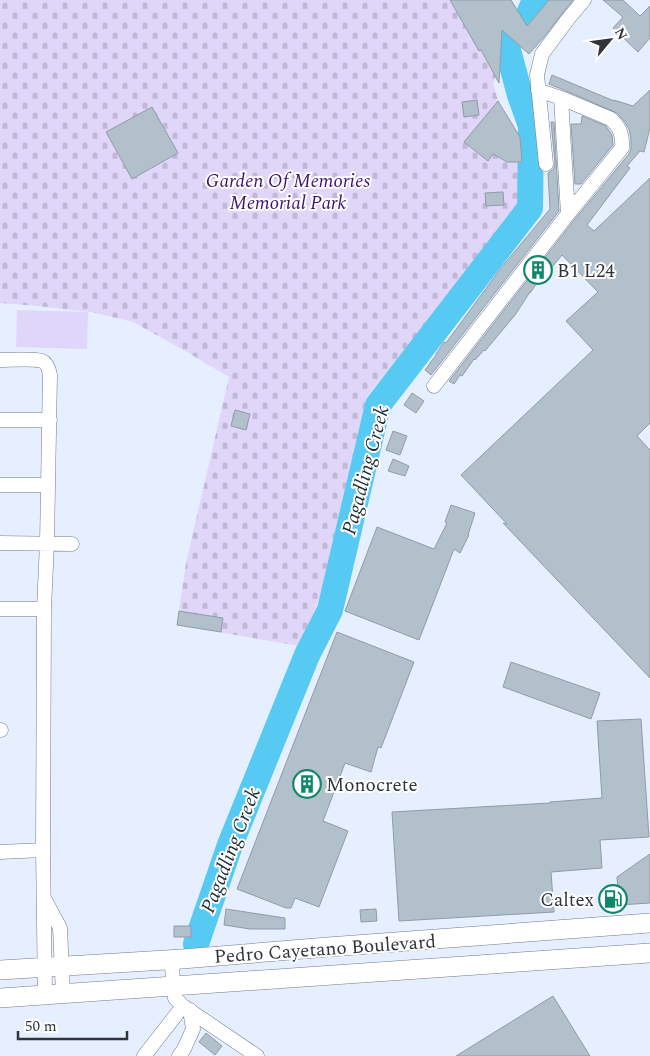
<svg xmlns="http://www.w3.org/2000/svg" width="650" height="1056" viewBox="0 0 650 1056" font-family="Spectral,serif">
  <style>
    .cemetery { fill: url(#cemetery-stones) }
    .garden { fill: #e0d6f9 }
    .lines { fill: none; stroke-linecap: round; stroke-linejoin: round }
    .river { stroke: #56caf3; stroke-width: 26 }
    .building { fill: #b2c0cc; stroke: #8f9ca7 }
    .minor-casing { stroke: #737b88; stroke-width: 15 }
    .secondary-casing { stroke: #737b88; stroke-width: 20 }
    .minor { stroke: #fff; stroke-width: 14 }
    .secondary { stroke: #fff; stroke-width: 19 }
    .labels { text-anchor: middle; stroke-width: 4; stroke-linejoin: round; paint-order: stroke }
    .park-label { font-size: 19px; font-style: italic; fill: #3f1271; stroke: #fff }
    .poi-label { font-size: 19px; fill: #30343a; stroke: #fff; text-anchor: start }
    .street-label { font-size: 19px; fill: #30343a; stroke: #fff }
    .water-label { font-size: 20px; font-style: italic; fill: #182c34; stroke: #fff }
  </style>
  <defs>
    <pattern id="cemetery-stones" width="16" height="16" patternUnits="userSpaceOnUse" patternTransform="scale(1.25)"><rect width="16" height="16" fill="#e0d6f9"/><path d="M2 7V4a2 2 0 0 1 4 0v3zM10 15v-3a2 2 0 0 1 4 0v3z" fill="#c0b8d6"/></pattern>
  </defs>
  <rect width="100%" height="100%" fill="#e6efff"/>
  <!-- cemetery -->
  <path class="cemetery" d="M0,0h468l33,47 -1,20 -7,16 5,18 22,36 2,25 -4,49 -151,185 -43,191 -24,59 -123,-21 9,-62 43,-186 -49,-29 -47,-26 -42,-10 -54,-6 -37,-3z"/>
  <!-- garden -->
  <path class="garden" d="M17,310l71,2 -1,37 -71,-2z"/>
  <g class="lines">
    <!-- river -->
    <path class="river" d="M196,944l34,-99 77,-190 23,-45 48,-205 152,-197 1,-82 -11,-31 -14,-52 20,-22 9,-21"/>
  </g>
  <!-- building -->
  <path class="building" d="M450,0h61l16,26 22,-26h24l-29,37 -15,17 -27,-24 -3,53 -18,-33 -2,1z
    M603,0h20l17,16 10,-10v32l-12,14 -25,-24 10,-11z
    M552,75l62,26v-1l19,6 17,-16v38l-6,24 -4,-1 -13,15 3,2 -43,57 7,6 56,-53v245l-13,13 13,14v228l-147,-155 4,1 -46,-49 132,-125 -27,-29 32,-29 -36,-37 -24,29 -1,-1 -7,10v-1l-15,23 -30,36 -1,-1 -9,10 -1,-1 -12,17 -2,-1 -6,9 -5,-3 126,-162 54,-65 2,-5v-10l-2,-10 -5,-8 -7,-8 -53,-23 -15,-6z
    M477,100l2,15 -15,2 -2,-15z
    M498,101l22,36 2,25h-15l-14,-8 -5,7 -24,-19z
    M152,107l26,46 -46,26 -26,-47z
    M582,116l24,10 6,9 1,10 -32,39h-6l-4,-60h10z
    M551,122h3l5,89 -128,164 -6,-5 11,-15v-1l8,-12 2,1 55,-75 49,-59 -2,-36 3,-2 3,-3 1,-5z
    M503,192l1,13 -18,1 -1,-13z
    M412,393l12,8 -8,12 -12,-8z
    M235,410l15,4 -4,16 -15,-4z
    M393,431l14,5 -7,19 -14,-5z
    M393,459l16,7 -4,10 -17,-5z
    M451,505l24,8 -7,22h1l-9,18 -6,-4 -35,91 -74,-29 32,-84 57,22 13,-26 -2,-1z
    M179,611l44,7 -2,14 -44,-7z
    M337,632l77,30 -33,86 -3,-1 -7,25 -26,-9 -22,58 25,10 -29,76 -24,-9 -4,10h-5l-49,-19z
    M511,662l89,31 -9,26 -88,-32z
    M641,719l8,118 -49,3 2,28 -51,4 3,40 -155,9 -7,-109 158,-9v-1l52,-4 -5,-77z
    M650,854v49l-31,2 -2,-28z
    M226,909l59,9v11h-35l-26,-4z
    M376,909l1,12 -16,1 -1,-12z
    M174,926h17v11h-17z
    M553,996l37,60h-134z
    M206,1033l16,13 -7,9 -16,-13z"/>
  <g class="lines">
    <defs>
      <path id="minor" d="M561,98l7,116
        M546,164l-9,-89 5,-21 26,-35 16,-19
        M0,360c9,0 34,-2 42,1 5,2 7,8 8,14l-3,168 -3,66 -1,241 2,145
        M434,386l134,-172 54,-66c1,-13 -2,-20 -11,-29l-50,-21 -23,-8
        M0,420h50
        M0,485h48
        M0,543l72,1
        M0,609h44
        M0,730h1
        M0,852l43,-2
        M45,900l15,28 3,66
        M172,960l1,27 2,11 8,8 74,50
        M144,1056l39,-50
        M179,1056l5,-7 9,-20 -3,-19"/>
      <path id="secondary" d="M0,970l182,-11 146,-12 322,-24
        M0,998l650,-45"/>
    </defs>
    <!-- minor casing -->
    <use href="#minor" class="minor-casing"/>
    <!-- secondary casing -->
    <use href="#secondary" class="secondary-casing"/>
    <!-- minor -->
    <use href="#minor" class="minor"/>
    <!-- secondary -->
    <use href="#secondary" class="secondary"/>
  </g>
  <!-- icons -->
  <defs>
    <symbol id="building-ring" viewBox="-11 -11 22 22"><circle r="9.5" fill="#fff" stroke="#108768" stroke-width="1.5"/><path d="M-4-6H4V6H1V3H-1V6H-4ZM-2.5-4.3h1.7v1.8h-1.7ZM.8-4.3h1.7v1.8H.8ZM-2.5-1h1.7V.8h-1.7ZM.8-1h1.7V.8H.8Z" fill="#108768"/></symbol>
    <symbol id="fuel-ring" viewBox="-11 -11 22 22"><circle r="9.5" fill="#fff" stroke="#108768" stroke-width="1.5"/><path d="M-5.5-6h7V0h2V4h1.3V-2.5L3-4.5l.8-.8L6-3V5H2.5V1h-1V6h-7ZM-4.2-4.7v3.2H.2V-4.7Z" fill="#108768"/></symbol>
  </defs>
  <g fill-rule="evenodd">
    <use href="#building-ring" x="522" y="254" width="32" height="32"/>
    <use href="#building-ring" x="291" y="768" width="32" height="32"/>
    <use href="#fuel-ring" x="597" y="883" width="32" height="32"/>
  </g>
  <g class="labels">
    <!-- park labels -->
    <g class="park-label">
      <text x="288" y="187">Garden Of Memories<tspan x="288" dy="22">Memorial Park</tspan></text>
    </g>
    <!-- poi labels -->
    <g class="poi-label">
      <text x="557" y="277">B1 L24</text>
      <text x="326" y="791">Monocrete</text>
      <text x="594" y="906" text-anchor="end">Caltex</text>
    </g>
    <!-- street labels -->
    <g class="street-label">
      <text transform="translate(325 948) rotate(-4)" y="7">Pedro Cayetano Boulevard</text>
    </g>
    <!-- water labels -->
    <g class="water-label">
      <text transform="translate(365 470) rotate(-75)" y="7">Pagadling Creek</text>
      <text transform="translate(230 850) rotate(-69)" y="7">Pagadling Creek</text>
    </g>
  </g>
  <!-- north arrow -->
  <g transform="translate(610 40) rotate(61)" stroke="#ffffff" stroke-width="4" paint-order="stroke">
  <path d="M0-4L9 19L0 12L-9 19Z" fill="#30343a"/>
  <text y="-8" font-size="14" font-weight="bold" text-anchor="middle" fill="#30343a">N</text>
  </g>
  <!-- scale -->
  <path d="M18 1031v8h109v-8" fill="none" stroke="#30343a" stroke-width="2.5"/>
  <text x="25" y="1031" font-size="15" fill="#30343a" stroke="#ffffff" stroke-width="4" paint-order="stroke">50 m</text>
</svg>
